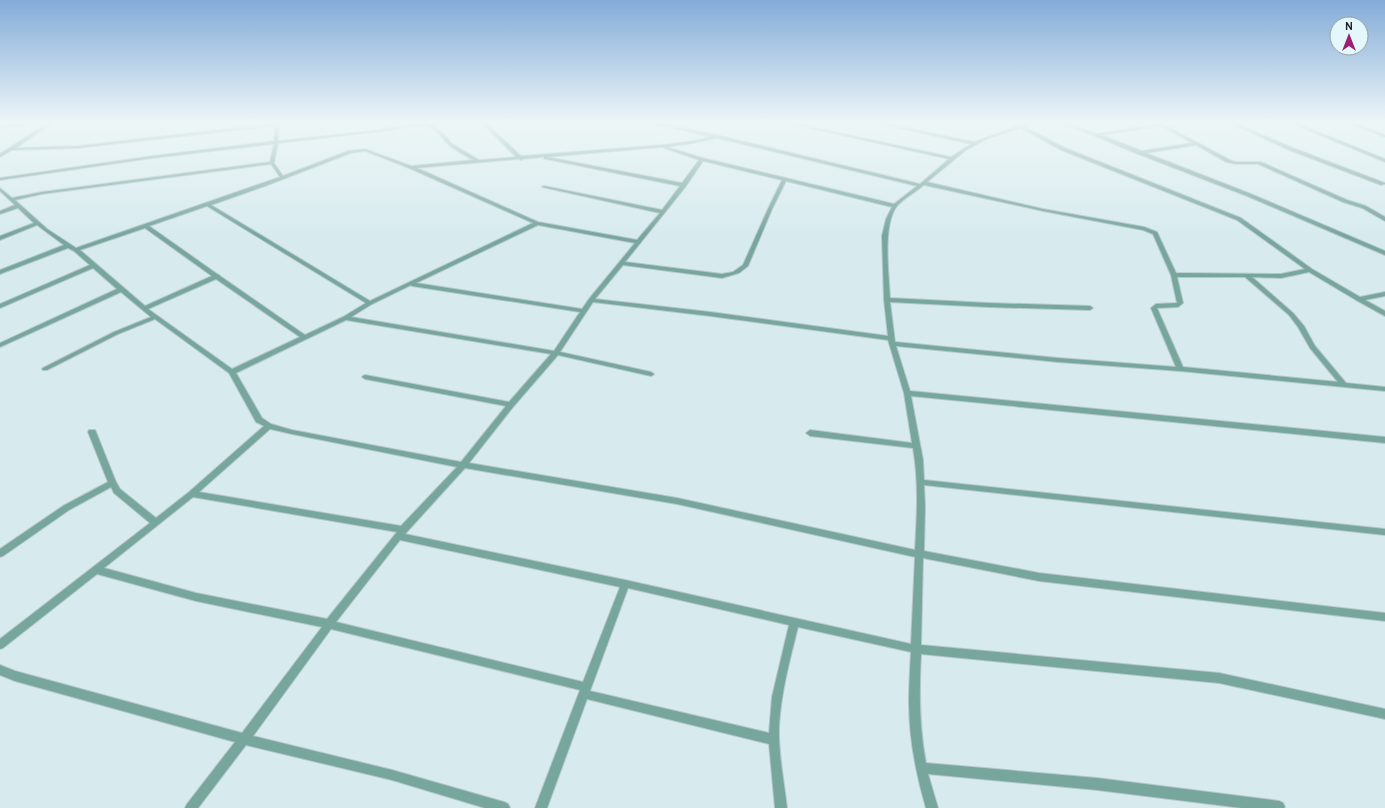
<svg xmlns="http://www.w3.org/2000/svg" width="1385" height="808" viewBox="0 0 1385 808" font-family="Overpass,sans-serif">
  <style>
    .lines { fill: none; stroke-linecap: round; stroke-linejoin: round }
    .minor-casing { stroke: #b5c7ca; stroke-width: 2 }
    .minor { fill: #77a69d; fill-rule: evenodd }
  </style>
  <rect width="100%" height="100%" fill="#d7ebee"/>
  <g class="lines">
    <defs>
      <path id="minor" d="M32,122h12l-2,1 -42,5v-2z
        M49,122h5l-38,26 62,-2 197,-23v-1h24l-20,3 -1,16 99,-11 46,-7 8,1 14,-2 -11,3 10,9 7,9 28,17 37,-3 -35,-35h4l36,34 141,-11 31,-4 18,-4 -45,-11h-5l-11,-4c8,0 13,2 21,1h1v2l45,10h2l2,1 199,48 29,-25 -153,-34 2,-1 153,33 20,-13 -100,-22h8l95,20 46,-17 13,-3h6l-14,5 40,21 176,70 71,51 48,28 25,-5v4l-20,4 20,11v5l-29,-16 -47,-28 -28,6 -29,-1 41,36 11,13 11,20 31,37 39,4v4l-205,-20 -122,-9 -162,-16 14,45 475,46v6l-474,-47 12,64 1,20 461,49v6l-461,-50 1,21 -1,45 115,22 346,40v8l-346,-40 -116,-23 -2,87 298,28 166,36v10l-166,-36 -298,-29c-2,37 -2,72 5,109l171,15 182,23 4,2 2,4 -1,1h-42l-145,-18 -169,-16 10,34h-12c-10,-34 -17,-70 -17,-106 0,-17 1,-33 2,-50l-113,-25c-8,32 -17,65 -19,99 -1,27 5,55 8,82h-12l-6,-64 -182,-45 -40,109h-12l45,-118 -249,-61 -78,107 139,34 112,32 4,2 2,4h-25l-93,-28 -146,-35 -48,63h-13l2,-4 48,-62 -220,-61 -15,-6v-10l15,6 227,62 80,-106 -126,-26 -99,-27 -94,74 -3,1v-10l150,-116 -36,-30 -3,-6 -42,23 -66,46 -3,1v-8l63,-43 45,-24 -20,-50 1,-2h6l1,2 20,50 4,7 36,29 33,-26 75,-66 -8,-4 -27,-49 -74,-54 -37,15 -71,36h-4l-1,-1 1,-1 71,-36 37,-15 -30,-25 -121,55v-4l117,-54 -24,-21 -93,40v-4l90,-39 -16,-14 -6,-3 -68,26v-4l64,-25 -27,-20 -37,15v-4l34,-13 -16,-15 -18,6v-3l15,-6 -15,-14v-3l12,10 30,-6 228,-30 4,-18 -121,14 -153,22v-2l153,-22 121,-15 1,-15 -197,22 -66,2 -12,7v-3zM423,125c13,2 17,11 25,19 7,7 17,11 25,16l-62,6 -46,-17 -17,2 -65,25 -9,-13 4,-20 99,-11zM1021,128l40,22 176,70 68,49 -24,5 -105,-1 -19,-41 -13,-5 -101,-18 -116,-27 39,-32 23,-12zM717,138l200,48 -23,18 -191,-46 -36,-11 26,-4zM662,147l37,13 -17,23 -135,-26zM365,151l44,17 124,55 -163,78 -159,-96 54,-19 86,-33zM544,157v2h2l134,27 -18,24 -118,-24 -2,1 118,26 -23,27 -99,-18 -121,-54 102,-9 2,1 2,-1zM703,161l79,19 -14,29 -25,56 -10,7 -11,2 -97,-12 61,-76zM271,164l9,13 -204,71 -29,-19 -32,-29 27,-6zM786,181l106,26 -6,12 -4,17 2,64 4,36 -178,-24 -115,-13 28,-34 99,13 17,-5 9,-7 24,-57zM924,185l119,26 100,19 10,4 18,41 6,28 -21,1 -5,4 25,59 -118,-9 -163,-16 -5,-40 98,5 102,3 3,-2 -3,-2 -102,-3 -98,-5c-1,-23 -8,-73 7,-92 6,-7 20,-15 27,-21zM207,206l159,97 -23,14 -38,18 -85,-59 -1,-1 -2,-1 -68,-48zM538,225l97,18 -46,56 -7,10 -166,-26zM145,228l67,48 -67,30 -65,-56zM1177,277h68l44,38 9,12 12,21 28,34 -155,-15 -26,-59 21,-1 5,-4zM216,279l84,58 -68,32 -84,-60zM411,285l1,1 168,26 -26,39 -203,-34 21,-13zM593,302l117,14 178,24 16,53 8,50 -102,-13 -4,3 4,3 103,12c6,34 4,68 2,102l-238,-52 -208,-35 44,-56 45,-52 93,21 2,-1 1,-1 -3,-2 -91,-20zM346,320l205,34 -42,48 -144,-27 -2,1 -1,1 3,2 141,27 -45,56 -169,-32 -21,-6 -9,-6 -26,-45zM270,429l22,5 165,33 -56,59 -202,-34zM465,468l212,36 238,53 -4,87 -286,-64 -220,-46zM193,497l204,35 -70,87 -131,-26 -92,-25zM400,540l220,47 -37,95 -247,-60zM628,588l161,37 -17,72 -3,36 -179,-42z
        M98,122h24l-2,1 -19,2 -3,-1z
        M1061,122h6l29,12 61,-10 -3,-2h5l71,38 6,2h25l86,38 19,6 19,11v4l-23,-13 -19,-6 -85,-38h-22l-10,-2 -30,-17 -50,8 105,41 134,57v4l-138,-59 -109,-42zM1161,126l31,17 -50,8 -41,-16z
        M1228,122h5l60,26 92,35v1l-4,1 -92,-35z
        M1288,122h6l91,37v3z
        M1346,122h6l33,13v2z"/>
    </defs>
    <!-- minor casing -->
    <use href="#minor" class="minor-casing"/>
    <!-- minor -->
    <use href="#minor" class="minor"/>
  </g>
  <!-- sky -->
  <linearGradient id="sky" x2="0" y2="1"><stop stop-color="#83abd8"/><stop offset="0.52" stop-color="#edf6f7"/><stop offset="1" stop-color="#edf6f7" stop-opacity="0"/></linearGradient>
  <rect width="1385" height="235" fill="url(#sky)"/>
  <!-- north arrow -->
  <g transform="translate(1349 36)"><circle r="19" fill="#e4f8fb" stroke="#94a3a5"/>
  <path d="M0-3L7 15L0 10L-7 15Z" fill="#9e1e72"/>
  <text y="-6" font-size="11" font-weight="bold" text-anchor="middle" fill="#1c2325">N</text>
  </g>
</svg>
